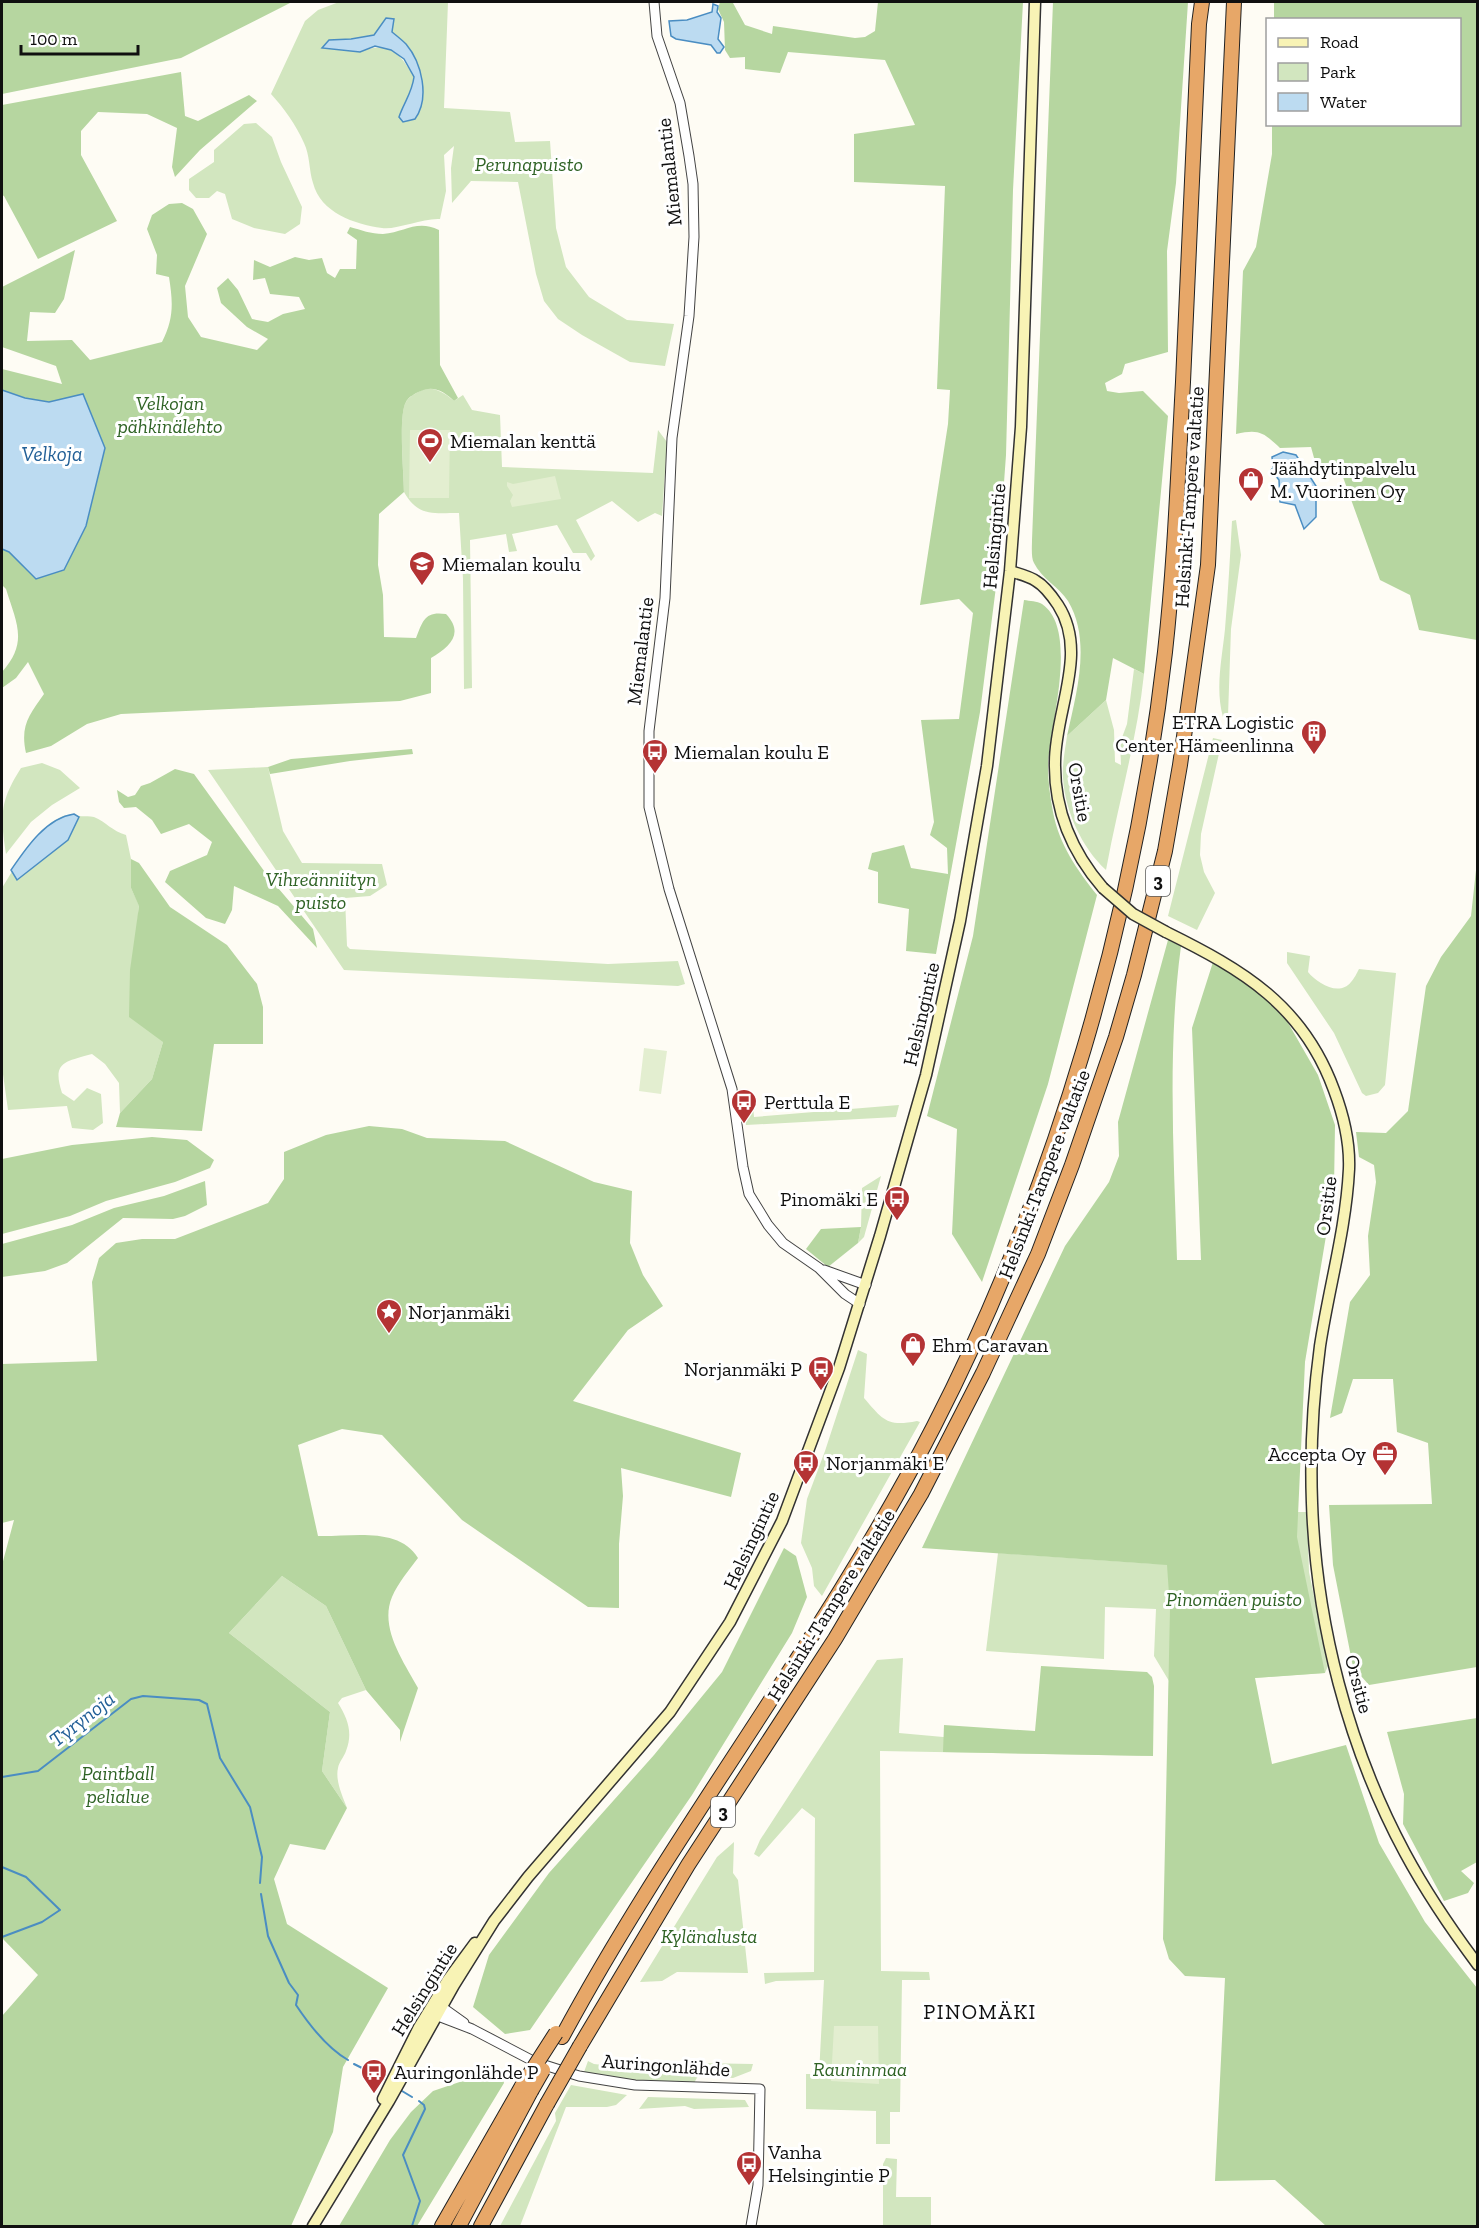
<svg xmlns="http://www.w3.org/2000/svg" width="1479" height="2228" viewBox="0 0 1479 2228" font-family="'Zilla Slab',serif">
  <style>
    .green { fill: #d2e6bf; fill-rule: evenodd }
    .forest { fill: #b6d6a0 }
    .pitch { fill: #e3eed0 }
    .water { fill: #bcdbf1; stroke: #4a8dc2; stroke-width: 1.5 }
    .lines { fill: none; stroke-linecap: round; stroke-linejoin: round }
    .stream { stroke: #4a8dc2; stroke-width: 2 }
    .tertiary-casing { stroke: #434343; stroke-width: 11 }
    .secondary-casing { stroke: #323232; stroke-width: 13 }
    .motorway-casing { stroke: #212121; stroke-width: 16 }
    .tertiary { stroke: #fff; stroke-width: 9 }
    .secondary { stroke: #f8f3b5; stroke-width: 10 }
    .motorway { stroke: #e7a768; stroke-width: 14 }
    .secondary-bridge-casing { stroke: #323232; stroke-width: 13; stroke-linecap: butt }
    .motorway-bridge-casing { stroke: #212121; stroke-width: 16; stroke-linecap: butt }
    .secondary-bridge { stroke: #f8f3b5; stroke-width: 10 }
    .motorway-bridge { stroke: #e7a768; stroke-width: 14 }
    .labels { text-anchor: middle; stroke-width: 6; stroke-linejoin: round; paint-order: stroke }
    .shield { fill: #fff; stroke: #585858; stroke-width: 1.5 }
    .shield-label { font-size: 18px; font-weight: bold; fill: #101010 }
    .park-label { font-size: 20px; font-style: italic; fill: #2f6325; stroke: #fff }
    .street-label { font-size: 20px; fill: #101010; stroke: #fff }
    .poi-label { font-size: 20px; fill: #101010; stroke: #fff; text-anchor: start }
    .water-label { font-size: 21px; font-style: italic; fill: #236097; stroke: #fff }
    .neighbourhood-label { font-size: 21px; letter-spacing: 1.5px; fill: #101010; stroke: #fff }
  </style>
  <rect width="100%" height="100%" fill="#fefcf4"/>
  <!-- green -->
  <path class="green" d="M339,2h109l-4,106 66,4 5,30 35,-1 6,87 10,39 23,30 38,23 47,4 -9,42 -35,-4 -48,-27 -24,-16 -14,-18 -8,-27 -18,-92 -47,-1 -19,22 -1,-35 3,-22 -10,9 2,36 -6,28c-18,-1 -43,11 -58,9 -28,-4 -61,-15 -69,-45 -4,-12 -3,-28 -9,-40 -8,-18 -20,-35 -33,-49l34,-73 13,-11zM386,18l6,14 15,13 16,40 -21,22 10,-15 2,-15c-14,-24 -25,-37 -54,-25l-31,-12 22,-1 23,-4z
    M256,123l16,14 9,25 21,45 -2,17 -15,10 -31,-6 -22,-9 -7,-25 -8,-3 -8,7h-13l-7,-8v-11l25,-17v-12l30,-26z
    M426,388c12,1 19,5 28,13l9,-6 9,15 28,5 2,52 151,6 5,-43 9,12 -5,74 -7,-3 -17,9 -26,-21 -36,19 19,36 -4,5 -5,-8h-13l-16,-28 -45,9 5,17 -8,1 -3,-18 -36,6 2,148 -8,1 -1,-110 -4,-66c-26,0 -41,4 -55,-21 0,-17 -6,-78 2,-90 4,-7 13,-10 20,-14z
    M1236,520l5,35 -10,74 -3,87 -5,1c-8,-29 -1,-58 2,-88 3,-36 5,-72 7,-108z
    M1134,669l10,5c-7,66 -26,130 -38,196 -24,-22 -41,-59 -43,-92 -1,-13 2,-28 4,-42l39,-36 8,30 1,32 6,3 -1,-22 7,-19z
    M1213,738l9,2 -21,94 -1,21 4,17 11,21 -18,37 -29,-14z
    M42,763l18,7 20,18 -28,17 -21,17 -25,32c-6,-39 -6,-53 15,-86z
    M268,767l15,64 19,32 80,1 5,21 -17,11 -25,2 2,48 3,3 258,15 70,-3 7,23 -7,2 -334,-16 -136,-200z
    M74,814c7,4 13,1 20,3 12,5 18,14 32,18l5,24v29l8,17 -2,23 26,114 -11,37 -32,34 -1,-30 -14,-19 -13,-10c-28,8 -40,8 -30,39l12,8 13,-13 14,6 2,29 -10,7 -21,-2 -5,-22 -59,4 -6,-43v-179l23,-38 27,-28 11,-6z
    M1287,952l23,4 -2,16c9,11 31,25 43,10 3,-3 6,-9 8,-13l37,4 -11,112 -7,8 -12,3 -4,-3 -28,-60 -47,-70z
    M743,1105h10l1,12 145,-12 -3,12 -150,8z
    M881,1176l-17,61 -6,6 3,-16 1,-39z
    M858,1350l9,4 -3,44c19,22 23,29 53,23l3,1 -98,174 -8,-10 -2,-18 -11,-25 6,-44 18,-48z
    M1298,1512h9l2,60 19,94 -3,7 -71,5 -86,35 1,-32 -15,-25 2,-47 -51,-2 -1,52 -118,-8 12,-98 158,11z
    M282,1576l44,30 40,84 -24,8 -4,5c10,16 15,30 8,48 -2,6 -7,11 -8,17 -3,13 5,29 9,40l-25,-37 8,-59 -101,-79z
    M903,1658l-4,75 254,23 -273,-5 1,220 48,1 1,8h-28l-2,132h-10v32h-14v-33l-70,-2v-35h13l5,-94 -48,1 -11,3 -1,-11 50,-1 1,-154 -13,-10 -43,49 -5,-3 6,-14 117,-180z
    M734,1842l-1,31 5,7 10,93 -71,-1 -15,9 -22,1 77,-125z
    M588,2061l6,3 61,7 41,-8 57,1 -2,7 -18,7 -35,-2 -4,7 -61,-3 -49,-8z
    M571,2085l56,10 -11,10 -9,2h-41l-46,119h-20l56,-105 -1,-8z
    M648,2097l97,3 4,7 -55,2 -9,-3 -46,3z
    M886,2158l11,1 -1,38h35v29h-48v-62z"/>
  <!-- forest -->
  <path class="forest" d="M2,2h290l-111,56 -179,36z
    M720,2l13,1 12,22 27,9 1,-8 82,12 10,-1 10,-6 3,-29h145l-10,188 -7,265 -9,124 -17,133 -44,242 -30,-3 3,-42 -31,-6v-31l-10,-3 4,-16 32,-8 7,23 37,6 -1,-26 -17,-13 4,-13 -13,-102 38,-1 14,-106 -14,-14 -39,6 28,-181 2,-34 -13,-1 8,-203 -91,-4v-48l61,-9 -30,-65 -97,-8 -8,21 -35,-4v-12l-15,1 -5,-8 -1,-28 -6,-13z
    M1053,2h135l-12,181 -9,68 1,101 -43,12 -3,10 -17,9 2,8 12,2 24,-2 25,25 -24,258 -31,-16 -7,42 -39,36c9,-42 25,-95 1,-135 -9,-14 -27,-23 -34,-38 -3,-5 -2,-16 -2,-23z
    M1274,2h203v638l-58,-10 -9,-35 -30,-15 -41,-114 -23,-1 -5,-18 -31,1c-17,-16 -21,-19 -44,-14l7,-163 13,-24 16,-93v-29l188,-1v-104l-186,-1z
    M181,72l4,44 13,5 51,-26 8,6 -57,49 -25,27 -3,-10 5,-39 -30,-14 -49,-2 -17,19v24l36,66 -79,38 -34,-63 -2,-1v-90z
    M182,203l11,6 14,25 -22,52 3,31 13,20 56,13 11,-11 -21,-12 -26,-24 -4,-15 11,-10 10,12 14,29 16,3 15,-8 22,-5 -6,-12 -29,-3 -5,-16 -12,2 1,-20 16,7 25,-10 14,3 13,-2 5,15 8,5 5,-9h16l1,-29 -10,-7 3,-6c11,3 21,7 33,7 22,-2 34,-15 56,-4l1,135 18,33 -4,3c-9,-9 -21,-16 -33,-10 -5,2 -13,6 -15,11 -8,13 -2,73 -2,90l-25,22 -1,51 5,30 1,42 32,1c7,-18 9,-27 30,-24 19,20 3,33 -15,44v35l-31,8 -279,13 -34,10 -36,22 -25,7c-6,-27 3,-38 18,-59l-16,-32 -12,16 -14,10v-16c27,-30 14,-50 4,-83l-4,-4v-36l7,3 27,27 50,-53 19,-78 -22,-54 -34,8 -24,-4 -23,-8v-21l60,15 -6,-18 -54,-19v-60l73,-37 -11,49 -9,14 -25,-1 -3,29 45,-1 18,20 72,-18c12,-24 11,-39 7,-65l-13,-3 1,-19 -10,-26 5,-14 17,-11z
    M1024,600c6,1 13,1 18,4 38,26 7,123 6,162 0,15 2,31 5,46 6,32 24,58 44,83l-49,189 -66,198 -30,-48 5,-105 -30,-13 46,-180z
    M412,749l1,5 -63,7 -80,13 -2,-7 23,-8z
    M175,769l19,5 73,101 46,54 4,19 -39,-42 -44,-20 -2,24 -7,14 -19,-6 -41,-36 5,-11 37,-16 5,-13 -23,-18 -28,10 -9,-14 -16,-13 -12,1 -5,-6 -2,-12 11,7 7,-2 6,-9 9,-3z
    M131,859l8,4 31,44 57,38 30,39 6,23v37h-49l-12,87 -86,-4 4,-14 32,-34 11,-37 -34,-25 1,-47 9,-64 -8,-18z
    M1477,861v806l-108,18 -16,-18 -20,-102 -4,-60 103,-1 -4,-61 -31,-11 -4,-53h-40l-11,34 -12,5 20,-116 20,-27 -2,-39 8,-54 -2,-17 -15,-8 -3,-25 30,1 22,-22 18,-125 15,-29 30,-41z
    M1168,940l13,6c-14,104 -7,210 -4,314h24l-9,-232 21,-66 46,30 28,29 31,54 17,50 -1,63 -29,174 -8,175 28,136 -70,5 17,86 74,-19 33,98 46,79 52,66v238h-151l-51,-46 -60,1 10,-203 -40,-2 -16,-17 -6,-20 7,-330 -3,-44 -245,-17 143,-302 44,-64 10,-26 -1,-34z
    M369,1126l33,3 25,9 78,3 89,41 38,9 -2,52 13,32 20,31 -35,24 -55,71 168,52 -10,44 -110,-29 2,28 -4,48v64l-31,-1 -126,-87 -80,-85 -40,-6 -44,16 20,91c32,1 81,-10 100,22 -9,12 -20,25 -26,39 -13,31 12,65 26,91l-18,54v-12l-34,-40 -40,-84 -44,-30 -53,57 101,79 -8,59 25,37 -22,42 -35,-6 -16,35 13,45 101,64 -45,79 -10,65 -42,94h-289v-210l36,-41 -36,-37v-373l12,-45 -12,3v-159l95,-3 -5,-79 7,-24 17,-15 26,-4h33l93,-36 16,-24v-27l42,-17z
    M152,1137l35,3 27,20 -4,8 -35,14 -69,19 -36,15 -68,18v-75l70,-14z
    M205,1181l2,24 -22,11 -12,3 -50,-1 -56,45 -22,8 -43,6v-33l70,-19 42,-17 50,-12z
    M861,1227l-3,16 -30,24 -22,-18 15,-20z
    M784,1548l12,8 11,41 -15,36 -100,162 -162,235 -25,4 -32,-27 16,-52 60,-82 105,-118 68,-83z
    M1041,1666l106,6 5,5 2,9 -1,70 -210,-4 1,-27 91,6z
    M1477,1718v144l-16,9 13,12 -6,10 -24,8 -41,-77 1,-30 -17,-62z
    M501,2068l3,15 -87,143h-78l51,-86 21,-28 22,-21z"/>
  <!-- pitch -->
  <path class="pitch" d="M410,430h40l-1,68h-40z
    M555,476l6,23 -49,8 -2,-6 3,-6 -6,-9v-4l6,2z
    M644,1048l23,3 -6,43 -22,-3z
    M834,2026h44l1,58 -48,-3z"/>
  <!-- water -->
  <path class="water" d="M713,4l5,2 -1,6 4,6 -3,21 6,8 -4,6h-3l-6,-8 -35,-6 -5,-3 -2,-15 18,-1 25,-8z
    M386,18l8,1 -2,13c5,4 10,8 14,12 16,19 24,54 9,75l-12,3 -4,-5c5,-15 13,-24 15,-40l-10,-18 -13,-9 -16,-4 -15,6 -38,-4 7,-8 22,-1 23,-4z
    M2,390l23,8 24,4 34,-8 22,54 -19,78 -22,44 -28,9 -27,-27 -7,-3z
    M1283,452l13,3 20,31v31l-12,12 -9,-24 -15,-3 -1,-22 -8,-10 2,-2 -1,-11z
    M74,814l5,3 -11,23 -51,40 -6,-10c15,-22 35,-52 63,-56z"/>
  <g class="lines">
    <!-- stream -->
    <path class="stream" d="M2,1777l36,-6 93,-72 12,-3 56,4 8,4 13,54 30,49 12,50 -2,26
      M2,1867l24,10 34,33 -18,12 -40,15
      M261,1894l7,42 21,47 9,12 -2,10c14,21 31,43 52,55
      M354,2064l12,6
      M373,2075l5,3
      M402,2091l10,6
      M412,2226l8,-25 -17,-46 22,-46 -1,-4 -5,-4"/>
    <defs>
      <path id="tertiary" d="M654,2l3,34 23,67 9,53 4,28 1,53 -5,79 -17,122 -7,160 -16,133v76l20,82 63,200 11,78 6,27 19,31 15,18 36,25 26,26 15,10
        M824,1270l42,15
        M436,2003l28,20
        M433,2014l39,15 63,33 44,14 56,9 125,4 -2,96 -7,41"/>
      <path id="secondary" d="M1010,571c9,3 19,5 26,10 9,5 16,15 22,24 31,48 -3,105 -3,157 -1,48 17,90 48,126
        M1166,932c77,38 137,73 168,158 9,24 16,53 15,79 -3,60 -20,118 -29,177 -7,52 -10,104 -8,157 4,120 36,244 93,350 21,39 46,76 73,112
        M383,2099l36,-72 28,-46 28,-38
        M313,2226l76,-125 65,-116 40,-64 34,-44 142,-165 60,-90 52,-101 57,-153 41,-132 46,-161 34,-154 27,-155 23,-195 11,-144 14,-425"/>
      <path id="motorway" d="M562,2037c113,-210 263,-398 372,-611 121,-236 201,-510 231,-774 10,-90 13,-180 18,-270 5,-119 11,-239 16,-358l3,-22
        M580,2046l108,-181 147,-226 86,-145 62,-121 55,-119 34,-89 44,-128 18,-62 31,-124 15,-86 28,-200 26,-563
        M442,2226l80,-140
        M459,2226l72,-135
        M481,2226l66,-122"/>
    </defs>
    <!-- tertiary casing -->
    <use href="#tertiary" class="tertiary-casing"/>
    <!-- secondary casing -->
    <use href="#secondary" class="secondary-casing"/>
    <!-- motorway casing -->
    <use href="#motorway" class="motorway-casing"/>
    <!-- tertiary -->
    <use href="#tertiary" class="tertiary"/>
    <!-- secondary -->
    <use href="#secondary" class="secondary"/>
    <!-- motorway -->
    <use href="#motorway" class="motorway"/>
    <defs>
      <path id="secondary-bridge" d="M1103,888l30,26 33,18"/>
      <path id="motorway-bridge" d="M522,2086l34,-53
        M531,2091l12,-21
        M547,2104l33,-58"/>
    </defs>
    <!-- secondary-bridge casing -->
    <use href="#secondary-bridge" class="secondary-bridge-casing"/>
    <!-- motorway-bridge casing -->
    <use href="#motorway-bridge" class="motorway-bridge-casing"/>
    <!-- secondary-bridge -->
    <use href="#secondary-bridge" class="secondary-bridge"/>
    <!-- motorway-bridge -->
    <use href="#motorway-bridge" class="motorway-bridge"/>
  </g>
  <!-- icons -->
  <defs>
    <symbol id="stadium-pin" viewBox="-11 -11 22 30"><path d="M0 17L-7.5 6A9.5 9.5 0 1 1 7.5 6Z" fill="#b43334" stroke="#fff"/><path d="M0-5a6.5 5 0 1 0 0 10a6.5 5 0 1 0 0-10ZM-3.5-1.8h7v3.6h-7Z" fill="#fff"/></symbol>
    <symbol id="shop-pin" viewBox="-11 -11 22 30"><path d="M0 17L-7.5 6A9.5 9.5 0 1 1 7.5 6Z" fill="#b43334" stroke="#fff"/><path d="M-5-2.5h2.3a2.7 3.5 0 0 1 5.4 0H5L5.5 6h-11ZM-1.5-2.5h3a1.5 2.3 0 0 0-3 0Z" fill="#fff"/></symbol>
    <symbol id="school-pin" viewBox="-11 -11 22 30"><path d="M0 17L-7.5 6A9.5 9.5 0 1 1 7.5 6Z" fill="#b43334" stroke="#fff"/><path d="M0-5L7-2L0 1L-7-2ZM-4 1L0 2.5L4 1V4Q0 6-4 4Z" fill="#fff"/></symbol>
    <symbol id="building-pin" viewBox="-11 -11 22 30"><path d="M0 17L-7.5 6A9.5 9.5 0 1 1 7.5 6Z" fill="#b43334" stroke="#fff"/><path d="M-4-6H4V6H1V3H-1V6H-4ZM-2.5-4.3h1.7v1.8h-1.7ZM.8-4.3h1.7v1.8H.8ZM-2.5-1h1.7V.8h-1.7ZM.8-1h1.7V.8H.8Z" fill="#fff"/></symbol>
    <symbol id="bus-pin" viewBox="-11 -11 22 30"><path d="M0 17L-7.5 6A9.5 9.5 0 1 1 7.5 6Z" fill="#b43334" stroke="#fff"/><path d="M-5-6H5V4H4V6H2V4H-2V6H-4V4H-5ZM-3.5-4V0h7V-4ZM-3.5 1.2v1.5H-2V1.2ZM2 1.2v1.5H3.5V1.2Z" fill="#fff"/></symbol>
    <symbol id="sight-pin" viewBox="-11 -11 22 30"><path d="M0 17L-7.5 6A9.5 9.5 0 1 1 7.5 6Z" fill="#b43334" stroke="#fff"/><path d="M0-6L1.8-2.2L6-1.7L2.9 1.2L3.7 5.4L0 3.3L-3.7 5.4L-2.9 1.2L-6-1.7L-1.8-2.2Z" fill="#fff"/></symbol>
    <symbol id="office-pin" viewBox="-11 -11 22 30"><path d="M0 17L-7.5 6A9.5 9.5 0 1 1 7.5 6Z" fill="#b43334" stroke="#fff"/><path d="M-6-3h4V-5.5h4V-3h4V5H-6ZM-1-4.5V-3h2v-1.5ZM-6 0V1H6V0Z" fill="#fff"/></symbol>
  </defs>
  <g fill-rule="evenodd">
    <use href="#stadium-pin" x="415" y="426" width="30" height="40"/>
    <use href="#shop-pin" x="1236" y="465" width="30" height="40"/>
    <use href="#school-pin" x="407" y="549" width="30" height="40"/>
    <use href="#building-pin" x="1299" y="718" width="30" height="40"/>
    <use href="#bus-pin" x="640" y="737" width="30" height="40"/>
    <use href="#bus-pin" x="729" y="1087" width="30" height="40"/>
    <use href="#bus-pin" x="882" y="1184" width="30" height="40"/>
    <use href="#sight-pin" x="374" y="1297" width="30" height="40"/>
    <use href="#shop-pin" x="898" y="1330" width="30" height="40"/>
    <use href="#bus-pin" x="806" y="1354" width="30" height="40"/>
    <use href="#office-pin" x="1370" y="1439" width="30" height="40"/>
    <use href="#bus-pin" x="791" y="1448" width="30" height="40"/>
    <use href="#bus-pin" x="359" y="2057" width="30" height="40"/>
    <use href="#bus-pin" x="734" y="2149" width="30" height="40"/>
  </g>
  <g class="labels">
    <!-- shield labels -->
    <g class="shield">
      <rect x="1146" y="866" width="24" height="30" rx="4.5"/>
      <rect x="711" y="1797" width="24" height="30" rx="4.5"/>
    </g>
    <g class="shield-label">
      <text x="1158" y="887">3</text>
      <text x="723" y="1818">3</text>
    </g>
    <!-- park labels -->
    <g class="park-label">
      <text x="529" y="171">Perunapuisto</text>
      <text x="170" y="410">Velkojan<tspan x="170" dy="23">pähkinälehto</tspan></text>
      <text x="321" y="886">Vihreänniityn<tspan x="321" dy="23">puisto</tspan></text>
      <text x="1234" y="1606">Pinomäen puisto</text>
      <text x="118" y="1780">Paintball<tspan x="118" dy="23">pelialue</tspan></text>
      <text x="709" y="1943">Kylänalusta</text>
      <text x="860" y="2076">Rauninmaa</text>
    </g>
    <!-- street labels -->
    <g class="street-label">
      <text transform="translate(669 172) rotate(-96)" y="7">Miemalantie</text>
      <text transform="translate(1189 497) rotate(-86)" y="7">Helsinki-Tampere valtatie</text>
      <text transform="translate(994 536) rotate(-85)" y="7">Helsingintie</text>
      <text transform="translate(640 651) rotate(-83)" y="7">Miemalantie</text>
      <text transform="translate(1080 792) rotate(80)" y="7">Orsitie</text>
      <text transform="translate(921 1014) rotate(-77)" y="7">Helsingintie</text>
      <text transform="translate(1044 1174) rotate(-69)" y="7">Helsinki-Tampere valtatie</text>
      <text transform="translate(1326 1206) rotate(-83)" y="7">Orsitie</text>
      <text transform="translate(751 1540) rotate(-65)" y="7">Helsingintie</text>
      <text transform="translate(831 1605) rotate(-58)" y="7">Helsinki-Tampere valtatie</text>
      <text transform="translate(1359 1684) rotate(75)" y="7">Orsitie</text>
      <text transform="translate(424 1989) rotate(-58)" y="7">Helsingintie</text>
      <text transform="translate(666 2065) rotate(4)" y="7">Auringonlähde</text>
    </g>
    <!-- poi labels -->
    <g class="poi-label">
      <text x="450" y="448">Miemalan kenttä</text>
      <text x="1270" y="475">Jäähdytinpalvelu<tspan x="1270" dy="23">M. Vuorinen Oy</tspan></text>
      <text x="442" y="571">Miemalan koulu</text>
      <text x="1294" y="729" text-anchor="end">ETRA Logistic<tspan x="1294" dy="23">Center Hämeenlinna</tspan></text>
      <text x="674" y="759">Miemalan koulu E</text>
      <text x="764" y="1109">Perttula E</text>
      <text x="878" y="1206" text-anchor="end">Pinomäki E</text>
      <text x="408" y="1319">Norjanmäki</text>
      <text x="932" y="1352">Ehm Caravan</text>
      <text x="802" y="1376" text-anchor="end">Norjanmäki P</text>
      <text x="1366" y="1461" text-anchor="end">Accepta Oy</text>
      <text x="826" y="1470">Norjanmäki E</text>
      <text x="394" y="2079">Auringonlähde P</text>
      <text x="768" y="2159">Vanha<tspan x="768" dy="23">Helsingintie P</tspan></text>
    </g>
    <!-- water labels -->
    <g class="water-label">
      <text x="52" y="461">Velkoja</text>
      <text transform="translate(82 1719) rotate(-38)" y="7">Tyrynoja</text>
    </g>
    <!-- neighbourhood labels -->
    <g class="neighbourhood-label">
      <text x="980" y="2019">PINOMÄKI</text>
    </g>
  </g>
  <!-- border -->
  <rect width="1479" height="2228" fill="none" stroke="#101010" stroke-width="6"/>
  <!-- legend -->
  <rect x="1266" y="18" width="195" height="108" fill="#ffffff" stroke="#9f9f9f" stroke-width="1.5"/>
  <rect x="1278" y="38" width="30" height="9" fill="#f8f3b5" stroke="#9f9f9f" stroke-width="1.5"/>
  <text x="1320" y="48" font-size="18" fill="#101010">Road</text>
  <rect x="1278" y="63" width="30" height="18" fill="#d2e6bf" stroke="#9f9f9f" stroke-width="1.5"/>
  <text x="1320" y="78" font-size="18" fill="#101010">Park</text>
  <rect x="1278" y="93" width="30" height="18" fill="#bcdbf1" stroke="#9f9f9f" stroke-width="1.5"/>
  <text x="1320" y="108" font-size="18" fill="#101010">Water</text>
  <!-- scale -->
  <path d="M21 45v9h117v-9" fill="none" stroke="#101010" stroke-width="3"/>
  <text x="30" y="45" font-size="18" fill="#101010" stroke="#ffffff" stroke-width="4.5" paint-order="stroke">100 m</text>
</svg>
